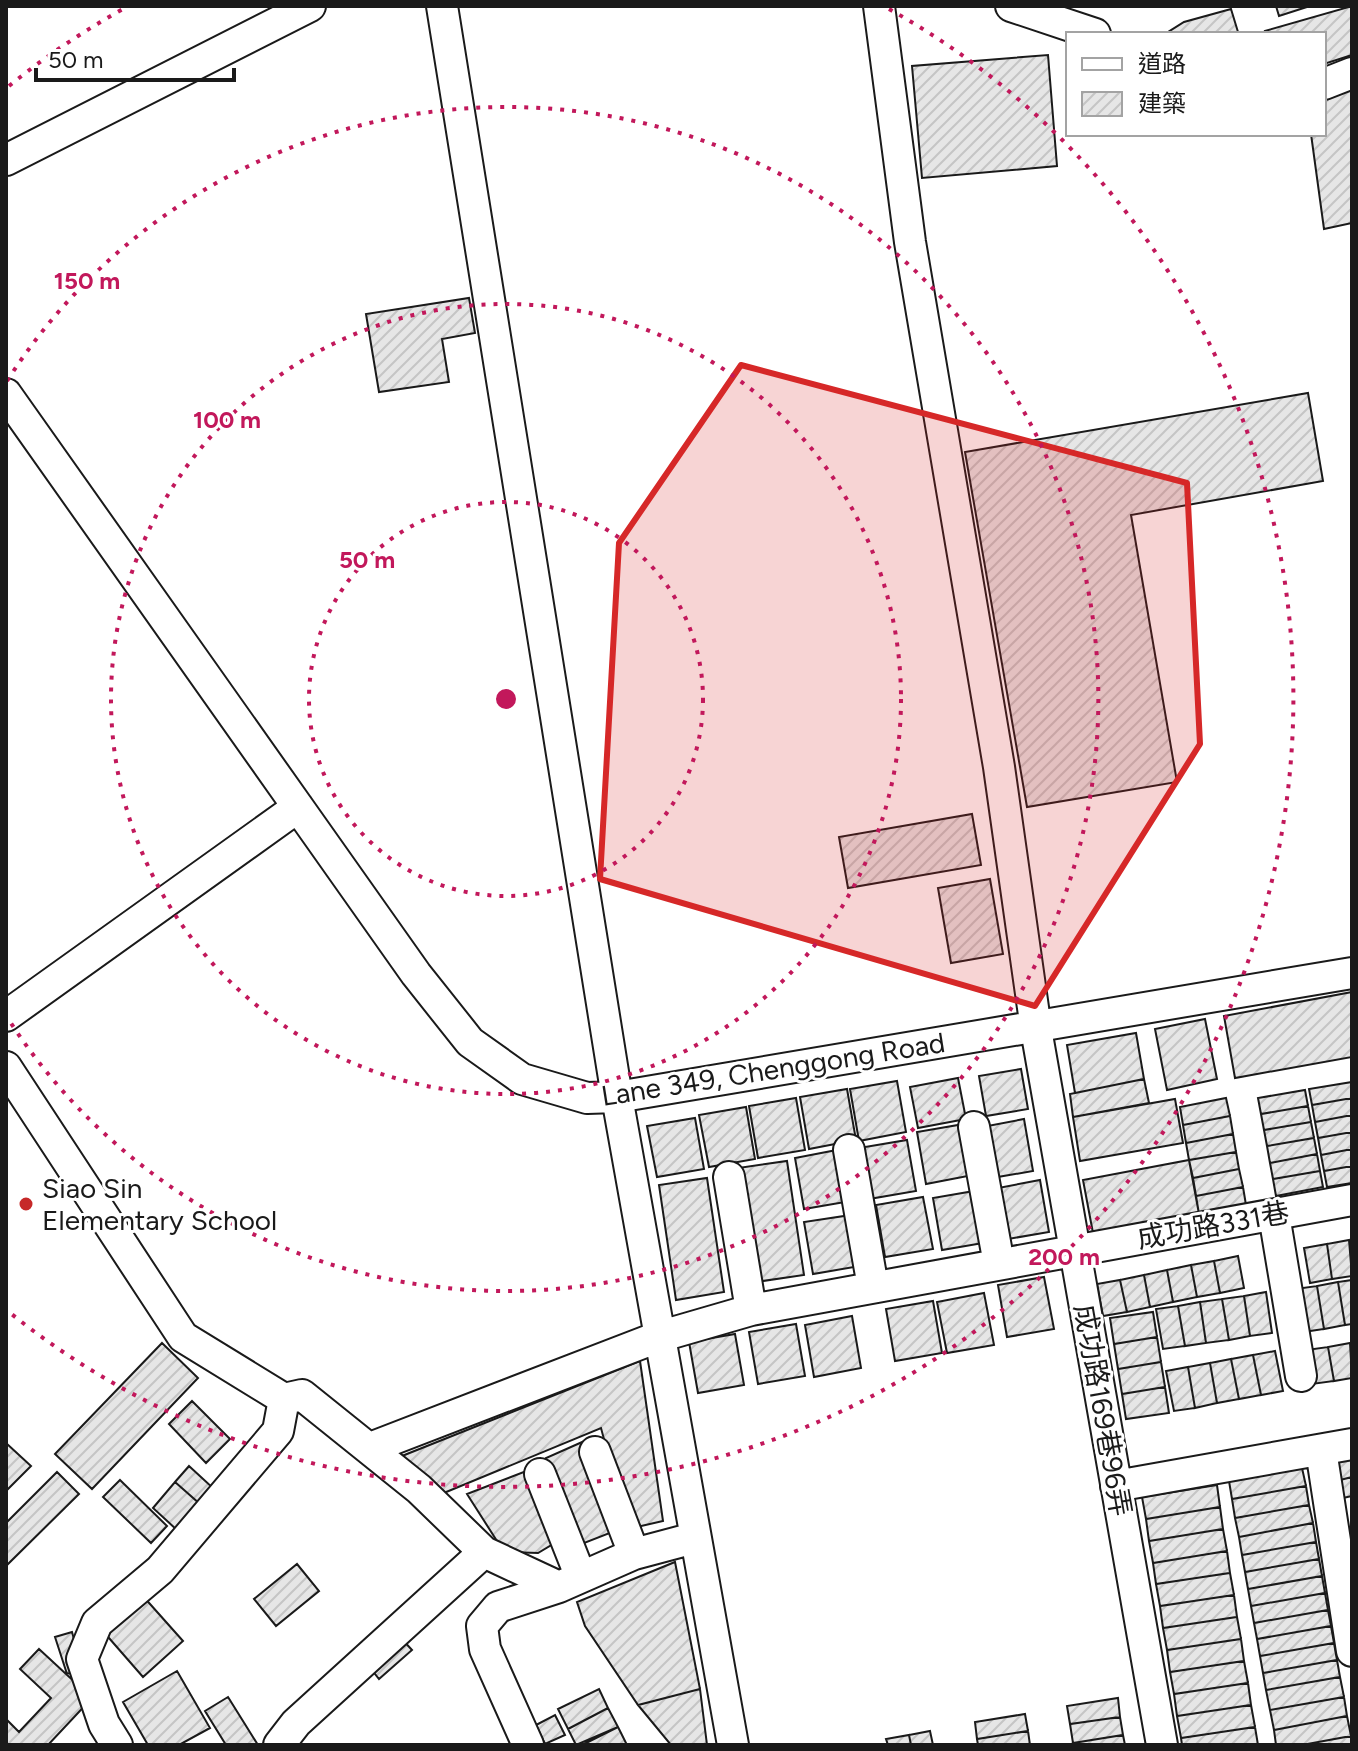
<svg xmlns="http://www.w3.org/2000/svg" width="1358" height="1751" viewBox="0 0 1358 1751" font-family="Figtree,'Noto Sans TC',sans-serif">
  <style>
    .building { fill: url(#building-hatch); stroke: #1a1a1a; stroke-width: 2 }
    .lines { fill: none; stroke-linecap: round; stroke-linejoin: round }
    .minor-casing { stroke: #1a1a1a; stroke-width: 34 }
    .minor { stroke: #fff; stroke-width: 30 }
    .marked { fill: #d62828; fill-opacity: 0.2; stroke: #d62828; stroke-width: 6; stroke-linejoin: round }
    .ring { fill: none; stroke: #c2185b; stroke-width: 4; stroke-dasharray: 4 8 }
    .poi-dot { fill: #c62828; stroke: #fff; stroke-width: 3 }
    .labels { text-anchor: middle; stroke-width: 6; stroke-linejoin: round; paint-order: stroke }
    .street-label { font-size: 28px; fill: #1a1a1a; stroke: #fff }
    .poi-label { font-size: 28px; fill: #1a1a1a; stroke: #fff; text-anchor: start }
    .centre { fill: #c2185b; stroke: #fff; stroke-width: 4 }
    .ring-label { font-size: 24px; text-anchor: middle; font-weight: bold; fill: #c2185b; stroke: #fff; stroke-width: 6; stroke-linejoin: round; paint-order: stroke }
  </style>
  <defs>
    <pattern id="building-hatch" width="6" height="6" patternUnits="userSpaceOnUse" patternTransform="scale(2)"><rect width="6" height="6" fill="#e6e6e6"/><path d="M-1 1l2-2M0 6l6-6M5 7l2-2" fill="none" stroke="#c5c5c5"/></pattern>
  </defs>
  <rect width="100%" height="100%" fill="#fff"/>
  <!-- building -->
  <path class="building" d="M1276,6h34l-31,10z
    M1352,6v49l-28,9v-30h-58l-1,-3z
    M1231,9l7,23 -73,2 19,-12z
    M1048,55l9,111 -135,12 -10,-112z
    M1352,85v138l-28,6 -13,-95h13v-39z
    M469,298l6,35 -33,6 7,43 -70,10 -13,-78z
    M1308,393l15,88 -192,34 46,267 -150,25 -62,-355z
    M972,814l9,51 -133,23 -9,-51z
    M990,879l13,75 -52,9 -13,-75z
    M1352,992v65l-117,21 -11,-62z
    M1205,1019l12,60 -50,11 -12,-61z
    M1136,1033l8,46 -69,14 -8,-48z
    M1021,1069l7,40 -42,7 -7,-40z
    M958,1078l8,41 -48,9 -8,-41z
    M1144,1079l5,24 -76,14 -3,-23z
    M897,1081l9,51 -47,9 -9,-52z
    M1352,1082v16l-40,7 -3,-16z
    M847,1089l9,51 -47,9 -9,-52z
    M1305,1090l3,16 -47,8 -3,-16z
    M796,1098l9,52 -47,8 -9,-52z
    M1226,1098l4,18 -47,9 -3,-18z
    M1352,1098v17l-37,7 -3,-17z
    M1175,1099l8,44 -103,18 -7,-44z
    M1308,1106l3,16 -47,8 -3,-16z
    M746,1107l9,52 -46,8 -10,-52z
    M1352,1115v17l-34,6 -3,-16z
    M1230,1116l3,18 -47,9 -3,-18z
    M695,1118l9,51 -47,8 -10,-51z
    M1024,1119l9,52 -47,8 -9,-51z
    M1311,1122l3,16 -47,8 -3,-16z
    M964,1124l9,51 -47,9 -9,-52z
    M1352,1132v17l-31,6 -3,-17z
    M1233,1134l3,18 -47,8 -3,-17z
    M1314,1138l3,16 -47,9 -3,-17z
    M907,1140l9,51 -47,8 -10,-51z
    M842,1149l9,52 -47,8 -9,-51z
    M1352,1149v17l-28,5 -3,-16z
    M1236,1152l3,17 -46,9 -4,-18z
    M1317,1154l3,17 -47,8 -3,-16z
    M1189,1160l10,54 -106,19 -10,-53z
    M787,1161l17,114 -48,7 -18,-114z
    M1352,1166v17l-25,4 -3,-16z
    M1239,1169l4,18 -47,9 -3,-18z
    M1320,1171l3,16 -47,9 -3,-17z
    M707,1178l17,114 -48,8 -17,-115z
    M1040,1180l9,52 -47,8 -9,-51z
    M1243,1187l3,18 -47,9 -3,-18z
    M980,1190l9,52 -47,8 -9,-52z
    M923,1197l10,52 -48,8 -9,-52z
    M851,1215l9,51 -47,8 -9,-52z
    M1349,1240l3,36 -20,3 -5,-35z
    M1327,1244l5,35 -22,4 -6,-35z
    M1238,1256l6,32 -24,5 -6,-32z
    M1214,1261l6,32 -23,4 -6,-32z
    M1191,1265l6,32 -24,5 -6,-32z
    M1167,1270l6,32 -23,5 -6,-32z
    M1144,1275l6,32 -23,5 -7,-32z
    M1044,1277l10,52 -47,8 -9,-52z
    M1120,1280l7,32 -24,4 -6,-32z
    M1352,1280v44l-7,1 -7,-43z
    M1338,1282l7,43 -21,4 -7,-43z
    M1317,1286l7,43 -21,3 -8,-43z
    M1266,1292l6,41 -22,3 -6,-40z
    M984,1293l10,52 -47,8 -10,-51z
    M1244,1296l6,40 -21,4 -7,-41z
    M1222,1299l7,41 -23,3 -6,-41z
    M933,1301l9,52 -47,8 -9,-52z
    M1200,1302l6,41 -21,3 -7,-40z
    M1178,1306l7,40 -22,3 -7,-40z
    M1153,1312l4,25 -43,7 -4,-26z
    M852,1316l9,52 -47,9 -9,-52z
    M796,1324l9,52 -47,8 -9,-52z
    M735,1334l9,51 -46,8 -9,-51z
    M1157,1337l4,25 -43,7 -4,-25z
    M162,1343l36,35 -106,111 -37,-35z
    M1350,1343l2,35 -18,3 -6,-34z
    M1328,1347l6,34 -22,3 -6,-34z
    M1275,1351l8,40 -22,4 -8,-40z
    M1253,1355l8,40 -22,4 -8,-40z
    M1231,1359l8,40 -22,4 -7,-40z
    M640,1361l23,160 -35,8 -27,-101 -162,67 -37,-39z
    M1161,1362l4,25 -43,7 -4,-25z
    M1210,1363l7,40 -22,5 -7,-41z
    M1188,1367l7,41 -21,3 -8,-40z
    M1165,1387l4,26 -43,6 -4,-25z
    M192,1401l38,38 -24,24 -37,-39z
    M589,1439l26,92 -41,16 -28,-89z
    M6,1443l25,23 -25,25z
    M1352,1459v18l-12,3 -3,-19z
    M189,1466l25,23 -14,15 -25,-22z
    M534,1468l24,73 -20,12 -34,-1 -37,-58z
    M1302,1468l4,18 -74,13 -3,-18z
    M57,1472l22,22 -73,72v-43z
    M1352,1477v19l-9,2 -3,-18z
    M120,1480l47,46 -16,17 -48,-46z
    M175,1482l25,22 -23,26 -24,-22z
    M1217,1485l3,22 -74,12 -4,-22z
    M1306,1486l3,19 -74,13 -3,-19z
    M1309,1505l4,18 -74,14 -4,-19z
    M1220,1507l3,22 -74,12 -3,-22z
    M1313,1523l3,19 -74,13 -3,-18z
    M1223,1529l4,22 -74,12 -4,-22z
    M1316,1542l3,17 -74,13 -3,-17z
    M1227,1551l3,22 -74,11 -3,-21z
    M1319,1559l3,17 -74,13 -3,-17z
    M675,1562l25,127 -62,16 -53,-79 -8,-24z
    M297,1564l22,27 -43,35 -22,-27z
    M1230,1573l4,22 -74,11 -4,-22z
    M1322,1576l3,17 -74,13 -3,-17z
    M1325,1593l3,17 -74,13 -3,-17z
    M142,1595l41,46 -40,36 -41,-47z
    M1234,1595l3,22 -74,11 -3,-22z
    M1328,1610l3,16 -74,13 -3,-16z
    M1237,1617l4,22 -74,11 -4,-22z
    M1331,1626l3,17 -74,13 -3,-17z
    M72,1632l10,37 -15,5 -12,-37z
    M400,1637l12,13 -33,29 -11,-14z
    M1241,1639l3,22 -74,11 -3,-22z
    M1334,1643l3,17 -74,13 -3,-17z
    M39,1649l53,49 -44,47h-42v-26l13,13 32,-34 -31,-29z
    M1337,1660l3,17 -74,13 -3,-17z
    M1244,1661l4,22 -74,11 -4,-22z
    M177,1671l33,57 -31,17h-31l-25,-43z
    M1340,1677l4,20 -74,13 -4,-20z
    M1248,1683l3,22 -74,11 -3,-22z
    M599,1689l9,19 -40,21 -10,-20z
    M700,1689l7,56h-36l-33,-40z
    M228,1697l30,48h-32l-21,-34z
    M1344,1697l3,19 -73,14 -4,-20z
    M1118,1698l2,19 -50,7 -3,-18z
    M1251,1705l4,22 -74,11 -4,-22z
    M608,1708l10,19 -42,18 -8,-16z
    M1025,1714l3,17 -51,8 -2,-17z
    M555,1715l10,20 -20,9 -9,-19z
    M1347,1716l4,20 -49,9h-26l-2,-15z
    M1120,1717l3,18 -50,8 -3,-19z
    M618,1727l9,18h-45z
    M1255,1727l3,18h-76l-1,-7z
    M930,1731l3,14h-22l-2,-10z
    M1028,1731l2,14h-52l-1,-6z
    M909,1735l2,10h-23l-2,-6z
    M1123,1735l2,10h-51l-1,-2z
    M1351,1736l1,9h-50z"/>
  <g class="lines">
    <defs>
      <path id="minor" d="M442,6l175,1091 116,648
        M879,6l31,236 89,525 37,262 126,716
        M1011,6l84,28
        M1324,84l28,-11
        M6,160l304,-154
        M6,394l292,413
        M6,1016l292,-209 118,167 54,68 52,37 65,19 30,-1 735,-124
        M6,1067l177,270 101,62 -6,32 -118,139 -63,53 -15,36 22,65 13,21
        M974,1127l25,137
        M849,1150l24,137
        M729,1177l22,133
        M1274,1215l27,161
        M284,1399l18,-4 117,94 65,63 75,35
        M370,1448l288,-111 93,-27 601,-110
        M1321,1450l31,201
        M595,1452l39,102
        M540,1474l40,101
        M1116,1486l236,-42
        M279,1745l17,-22 188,-171
        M528,1745l-43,-96 -3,-23 16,-19 61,-20 75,-33 60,-16"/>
    </defs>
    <!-- minor casing -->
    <use href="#minor" class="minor-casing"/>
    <!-- minor -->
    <use href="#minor" class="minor"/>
  </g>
  <!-- marked area -->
  <path class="marked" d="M741,365l446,118 13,261 -165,262 -435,-127 19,-336z"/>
  <!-- distance rings -->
  <g class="ring">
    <circle cx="506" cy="699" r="197"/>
    <circle cx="506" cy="699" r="395"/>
    <path d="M7 381A592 592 0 1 1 7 1017"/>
    <path d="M9 86A789 789 0 0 1 123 9M889 9A789 789 0 1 1 9 1312"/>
  </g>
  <!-- markers -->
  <circle class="poi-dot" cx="26" cy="1204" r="8"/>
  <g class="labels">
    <!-- street labels -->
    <g class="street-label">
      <text transform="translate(773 1069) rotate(-9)" y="10">Lane 349, Chenggong Road</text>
      <text transform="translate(1213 1225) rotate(-10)" y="10">成功路331巷</text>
      <text transform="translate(1103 1410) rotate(80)" y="10">成功路169巷96弄</text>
    </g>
    <!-- poi labels -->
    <g class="poi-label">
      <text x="42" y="1198">Siao Sin<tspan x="42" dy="32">Elementary School</tspan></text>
    </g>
  </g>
  <circle cx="506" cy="699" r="12" class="centre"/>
  <g class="ring-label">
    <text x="87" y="289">150 m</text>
    <text x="227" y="428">100 m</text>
    <text x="367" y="568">50 m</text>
    <text x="1064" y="1265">200 m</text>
  </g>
  <!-- border -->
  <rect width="1358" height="1751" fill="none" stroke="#1a1a1a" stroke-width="16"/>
  <!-- legend -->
  <rect x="1066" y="32" width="260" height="104" fill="#ffffff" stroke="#a3a3a3" stroke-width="2"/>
  <rect x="1082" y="58" width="40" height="12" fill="#ffffff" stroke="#a3a3a3" stroke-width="2"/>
  <text x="1138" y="72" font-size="24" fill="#1a1a1a">道路</text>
  <rect x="1082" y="92" width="40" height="24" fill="url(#building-hatch)" stroke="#a3a3a3" stroke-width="2"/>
  <text x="1138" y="112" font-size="24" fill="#1a1a1a">建築</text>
  <!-- scale -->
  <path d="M36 68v12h198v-12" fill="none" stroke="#1a1a1a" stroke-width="4"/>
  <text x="48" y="68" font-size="24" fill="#1a1a1a" stroke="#ffffff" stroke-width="6" paint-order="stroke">50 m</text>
</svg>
